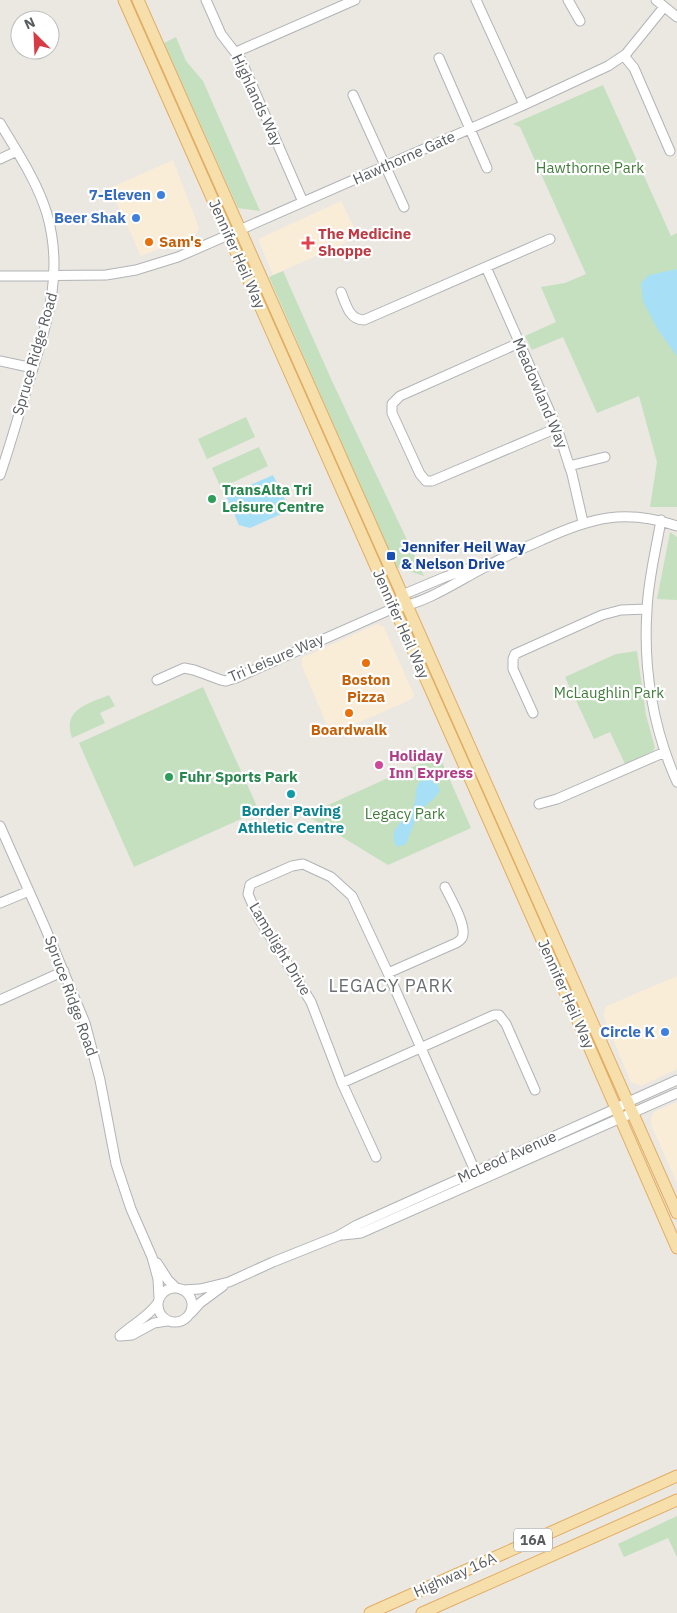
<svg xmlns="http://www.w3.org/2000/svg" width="677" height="1613" viewBox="0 0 677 1613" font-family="'IBM Plex Sans',sans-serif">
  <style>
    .commercial { fill: #faedd7 }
    .green { fill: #c4e0bf }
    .water { fill: #a6dff6 }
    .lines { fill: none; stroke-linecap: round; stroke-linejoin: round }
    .minor-casing { stroke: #b1b4b7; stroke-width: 11 }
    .major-casing { stroke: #e2ac63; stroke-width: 13 }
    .minor { stroke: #fff; stroke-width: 9 }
    .major { stroke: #f6dfab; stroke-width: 11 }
    .shop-dot { fill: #3f7fe0; stroke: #fff; stroke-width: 2 }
    .food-dot { fill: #e8710a; stroke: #fff; stroke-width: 2 }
    .health-dot { fill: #e0444e; stroke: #fff; stroke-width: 2 }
    .leisure-dot { fill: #2e9e5b; stroke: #fff; stroke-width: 2 }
    .transit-dot { fill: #1a4fb4; stroke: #fff; stroke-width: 2 }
    .hotel-dot { fill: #d1479c; stroke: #fff; stroke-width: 2 }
    .culture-dot { fill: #0f9aa8; stroke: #fff; stroke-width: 2 }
    .labels { text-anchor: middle; stroke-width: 4.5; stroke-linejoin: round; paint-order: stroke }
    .shield { fill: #fff; stroke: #8b8e90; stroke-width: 1 }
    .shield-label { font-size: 14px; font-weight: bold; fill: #595d60 }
    .street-label { font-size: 15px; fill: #595d60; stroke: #fff }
    .park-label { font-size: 15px; fill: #427d3c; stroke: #fff }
    .shop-label { font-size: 15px; font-weight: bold; fill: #366cbe; stroke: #fff; text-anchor: end }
    .health-label { font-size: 15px; font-weight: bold; fill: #be3a42; stroke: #fff; text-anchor: start }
    .food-label { font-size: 15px; font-weight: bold; fill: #c56008; stroke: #fff }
    .leisure-label { font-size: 15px; font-weight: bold; fill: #27864d; stroke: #fff; text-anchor: start }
    .transit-label { font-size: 15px; font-weight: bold; fill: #164399; stroke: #fff; text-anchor: start }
    .hotel-label { font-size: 15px; font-weight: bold; fill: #b23c85; stroke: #fff; text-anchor: start }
    .culture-label { font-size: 15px; font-weight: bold; fill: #0d838f; stroke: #fff }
    .quarter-label { font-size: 18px; letter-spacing: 1px; fill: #6b6f72; stroke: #fff }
  </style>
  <rect width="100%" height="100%" fill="#ebe7e1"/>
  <!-- commercial -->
  <path class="commercial" d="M173,160l26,68 -3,6 -55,22 -31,-68z
    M341,201l18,36 -86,38 -15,-36z
    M377,624l7,3 30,68 -2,4 -79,35 -3,-2 -28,-66v-8z
    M677,976v93l-36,17 -10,-4 -27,-64v-7l3,-5z
    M677,1102v81l-25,-56 -1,-9 3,-6z"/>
  <!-- green -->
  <path class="green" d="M176,37l10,24 17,20 57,130 -22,-3 -74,-165z
    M603,85l68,151 6,-3v274h-27l7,-45 -18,-66 -42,17 -34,-76 -31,13 -7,-14 31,-14 -15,-35 24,-4 21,-9 -66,-147 -7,-3z
    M283,271l49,110 92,195 -28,-9 -127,-290z
    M246,417l9,20 -48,22 -9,-20z
    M259,447l9,19 -47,22 -9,-20z
    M670,532l7,5v63l-20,-1z
    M637,651l9,64 9,33 -2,3 -28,13 -15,-32 -16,7 -29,-62 51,-23z
    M203,687l56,124 -125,56 -55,-124z
    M109,695l6,11 -15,7 5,10 -33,15c-10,-29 16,-34 37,-43z
    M439,755l32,73 -83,37 -82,-50z
    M677,1516v41l-9,-19 -44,19 -6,-13z"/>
  <!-- water -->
  <path class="water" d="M677,269v87l-19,-26 -15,-29 -2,-18 8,-8z
    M273,475l17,35 -40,18 -11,-3 -13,-29z
    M434,777l6,13c-5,11 -13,12 -19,21 -7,9 -10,22 -15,33l-9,3c-12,-18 11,-28 17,-42 3,-7 0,-13 5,-23z"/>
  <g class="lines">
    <defs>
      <path id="minor" d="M206,0l15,34 20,26 62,142
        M476,0l48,105
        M568,0l12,21
        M656,0l21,17
        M236,52l119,-52
        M624,56l10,12 36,83
        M439,58l48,110
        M353,95l51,112
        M0,123c17,29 37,58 47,91 18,63 -2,114 -20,174 -9,29 -17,58 -27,87
        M0,159l17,-8
        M486,267l71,161 15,46 11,48
        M0,276l106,-1 30,-5 42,-13 346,-152 84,-39 18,-12 38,-47
        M341,292c5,12 8,28 23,28l186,-81
        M519,343l-119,53 -8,8v9l28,61 6,7h6l125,-53
        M0,361l33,7
        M569,466l36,-9
        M661,520c-5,30 -13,60 -14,90 -4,58 6,119 30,172
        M400,599l2,-4 43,-18 34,-12
        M157,680l27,-12 10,2 27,10 5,1 10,-3 158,-70c28,-4 55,-21 80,-35 22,-12 44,-23 68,-33 48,-22 83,-32 135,-14
        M533,713l-20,-44v-10l2,-5 87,-39 19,-5 26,-1
        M539,804l18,-5 108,-47
        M0,826l44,99 41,98 15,57 16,84 15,45 21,48 6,22 1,19
        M0,903l29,-12
        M388,973l68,-30c4,-2 7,-5 7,-9 2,-11 -13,-37 -18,-47
        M0,1000l64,-29
        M342,1083l152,-68h5l7,9 29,66
        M376,1157l-34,-74 -31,-81 -53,-85 -10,-23 2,-9 3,-2 39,-17 11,-2 28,13 21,19 36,77 91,207
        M343,1235l18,-2 316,-140
        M157,1263l11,17 8,8
        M158 1305a17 17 0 1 1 34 0a17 17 0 1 1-34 0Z
        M182,1290l18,-1 29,-7 44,-20 65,-26 19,-11 260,-117 11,-6 49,-22
        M191,1313l9,-10 23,-17
        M120,1336l12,-1 22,-12 13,-2
        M120,1336c12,-12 26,-17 37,-32"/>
      <path id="major" d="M124,0l446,1003 107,245
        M138,0l539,1213
        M370,1613l307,-137
        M422,1613l255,-113"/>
    </defs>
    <!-- minor casing -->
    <use href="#minor" class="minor-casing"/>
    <!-- major casing -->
    <use href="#major" class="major-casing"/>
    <!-- minor -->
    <use href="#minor" class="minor"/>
    <!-- major -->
    <use href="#major" class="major"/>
  </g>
  <!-- markers -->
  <g class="shop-dot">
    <circle cx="161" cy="195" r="5"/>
    <circle cx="136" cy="218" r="5"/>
    <circle cx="665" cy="1032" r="5"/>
  </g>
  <g class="food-dot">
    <circle cx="149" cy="242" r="5"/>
    <circle cx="366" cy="663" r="5"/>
    <circle cx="349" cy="713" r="5"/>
  </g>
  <path class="health-dot" d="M305.5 235.5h5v5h5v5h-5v5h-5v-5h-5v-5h5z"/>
  <g class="leisure-dot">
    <circle cx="212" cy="499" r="5"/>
    <circle cx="169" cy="777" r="5"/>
  </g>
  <rect class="transit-dot" x="386" y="551" width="10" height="10" rx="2.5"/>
  <circle class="hotel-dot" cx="379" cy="765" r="5"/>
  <circle class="culture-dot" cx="291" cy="794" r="5"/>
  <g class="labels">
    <!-- shield labels -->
    <rect class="shield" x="514" y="1528.5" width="38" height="23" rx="4"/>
    <g class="shield-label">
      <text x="533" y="1545">16A</text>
    </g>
    <!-- street labels -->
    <g class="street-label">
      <text transform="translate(257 100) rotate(65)" y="5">Highlands Way</text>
      <text transform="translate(404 158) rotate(-24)" y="5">Hawthorne Gate</text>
      <text transform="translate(237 254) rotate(66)" y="5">Jennifer Heil Way</text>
      <text transform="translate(35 354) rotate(-74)" y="5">Spruce Ridge Road</text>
      <text transform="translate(540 393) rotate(67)" y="5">Meadowland Way</text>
      <text transform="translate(401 624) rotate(66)" y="5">Jennifer Heil Way</text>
      <text transform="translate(276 658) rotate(-23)" y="5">Tri Leisure Way</text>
      <text transform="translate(280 949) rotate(59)" y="5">Lamplight Drive</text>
      <text transform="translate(566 994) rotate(66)" y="5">Jennifer Heil Way</text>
      <text transform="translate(71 996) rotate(70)" y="5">Spruce Ridge Road</text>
      <text transform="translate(507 1157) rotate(-24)" y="5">McLeod Avenue</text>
      <text transform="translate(455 1575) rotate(-24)" y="5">Highway 16A</text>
    </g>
    <!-- park labels -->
    <g class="park-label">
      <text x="590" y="173">Hawthorne Park</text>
      <text x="609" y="698">McLaughlin Park</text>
      <text x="405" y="819">Legacy Park</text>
    </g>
    <!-- shop labels -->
    <g class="shop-label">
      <text x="151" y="200">7-Eleven</text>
      <text x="126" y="223">Beer Shak</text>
      <text x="655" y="1037">Circle K</text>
    </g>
    <!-- health labels -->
    <g class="health-label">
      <text x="318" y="239">The Medicine<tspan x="318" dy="17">Shoppe</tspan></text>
    </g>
    <!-- food labels -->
    <g class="food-label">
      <text x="159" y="247" text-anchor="start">Sam's</text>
      <text x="366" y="685">Boston<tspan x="366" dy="17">Pizza</tspan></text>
      <text x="349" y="735">Boardwalk</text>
    </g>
    <!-- leisure labels -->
    <g class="leisure-label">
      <text x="222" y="495">TransAlta Tri<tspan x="222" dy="17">Leisure Centre</tspan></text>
      <text x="179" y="782">Fuhr Sports Park</text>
    </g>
    <!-- transit labels -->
    <g class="transit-label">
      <text x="401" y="552">Jennifer Heil Way<tspan x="401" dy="17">&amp; Nelson Drive</tspan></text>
    </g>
    <!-- hotel labels -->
    <g class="hotel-label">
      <text x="389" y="761">Holiday<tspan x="389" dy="17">Inn Express</tspan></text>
    </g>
    <!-- culture labels -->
    <g class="culture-label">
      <text x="291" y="816">Border Paving<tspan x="291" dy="17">Athletic Centre</tspan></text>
    </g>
    <!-- quarter labels -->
    <g class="quarter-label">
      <text x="391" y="992">LEGACY PARK</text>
    </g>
  </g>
  <!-- north arrow -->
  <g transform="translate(35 35) rotate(336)"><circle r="24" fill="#ffffff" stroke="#bdbebf"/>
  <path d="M0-4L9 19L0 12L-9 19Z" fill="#d73b46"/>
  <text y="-8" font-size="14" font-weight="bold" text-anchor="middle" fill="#595d60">N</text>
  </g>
</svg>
